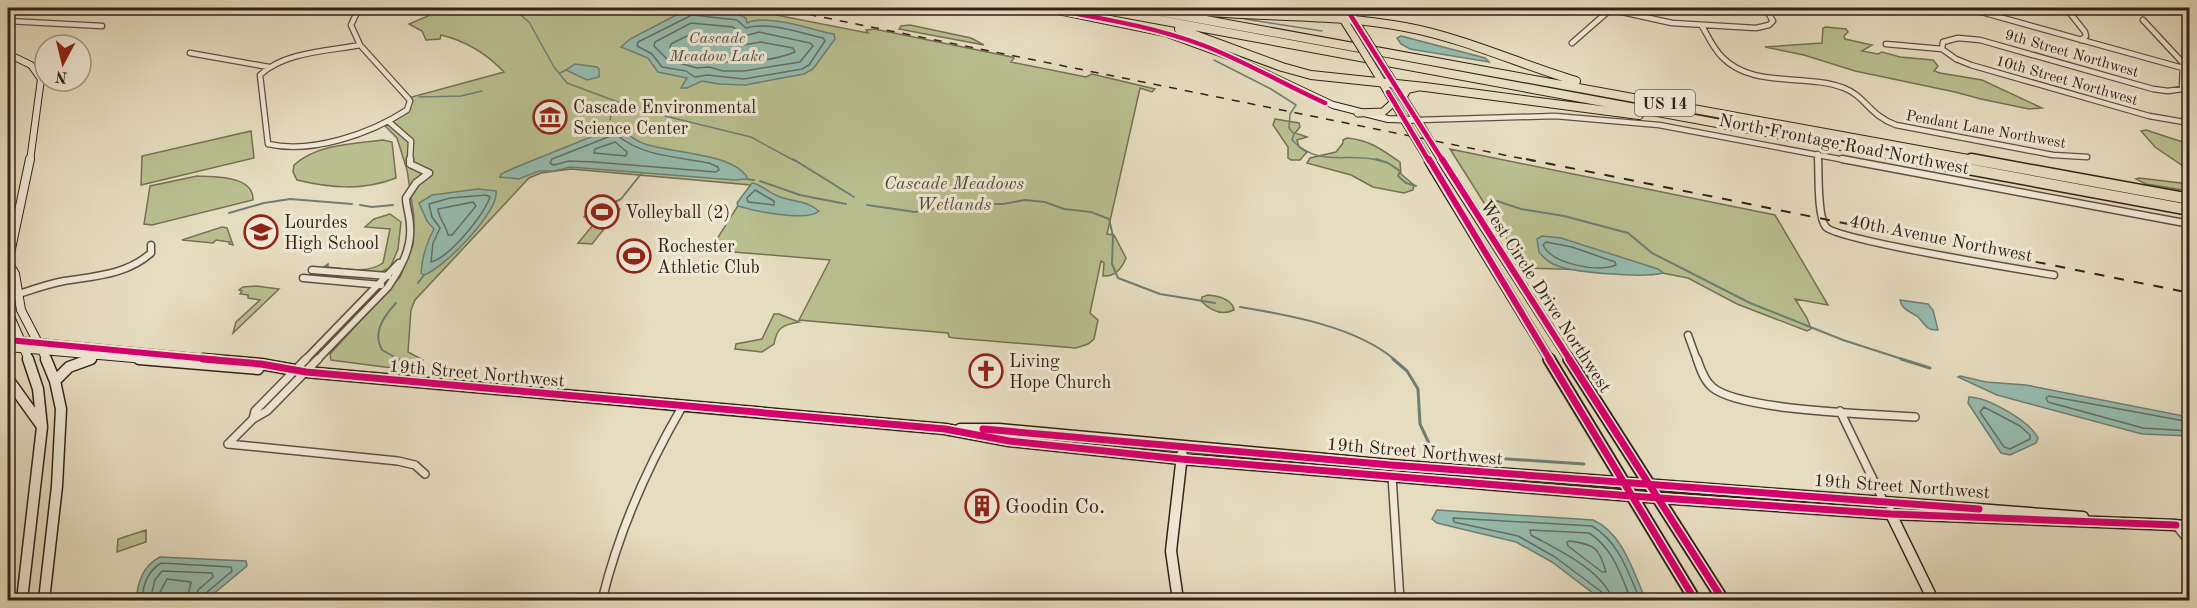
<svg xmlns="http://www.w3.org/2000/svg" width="2197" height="608" viewBox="0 0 2197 608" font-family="'Old Standard TT',serif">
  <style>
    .green { fill: #b9bf8f; stroke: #767054; stroke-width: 1.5 }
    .water { fill: #96bcaf; stroke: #6e7e73; stroke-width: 1.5 }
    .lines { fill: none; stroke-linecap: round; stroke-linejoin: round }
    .shore { stroke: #646e64; stroke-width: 1.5 }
    .stream-far2 { stroke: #6e7e73; stroke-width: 1.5 }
    .stream-far1 { stroke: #6e7e73; stroke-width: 2 }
    .stream { stroke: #6e7e73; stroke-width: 3 }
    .street-far2-casing { stroke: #605042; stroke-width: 7 }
    .street-far1-casing { stroke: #605042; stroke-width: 9 }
    .street-casing { stroke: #605042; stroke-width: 10 }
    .secondary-far2-casing { stroke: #332118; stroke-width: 8 }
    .secondary-far1-casing { stroke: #332118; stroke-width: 10 }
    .secondary-casing { stroke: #332118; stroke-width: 13 }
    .primary-far2-casing { stroke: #332118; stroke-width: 9 }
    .primary-far1-casing { stroke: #332118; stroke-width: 11 }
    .primary-casing { stroke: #332118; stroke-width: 14 }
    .highway-far1-casing { stroke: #332118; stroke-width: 10 }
    .highway-casing { stroke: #332118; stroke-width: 13 }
    .street-far2 { stroke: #efe8d5; stroke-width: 4.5 }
    .street-far1 { stroke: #efe8d5; stroke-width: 6 }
    .street { stroke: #efe8d5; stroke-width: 7 }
    .secondary-far2 { stroke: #efe8d5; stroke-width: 6 }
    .secondary-far1 { stroke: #efe8d5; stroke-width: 8 }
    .secondary { stroke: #efe8d5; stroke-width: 10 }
    .primary-far2 { stroke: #e6dcbf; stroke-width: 7 }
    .primary-far1 { stroke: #e6dcbf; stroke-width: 8 }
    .primary { stroke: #e6dcbf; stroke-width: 10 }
    .highway-far1 { stroke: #e6dcbf; stroke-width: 8 }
    .highway { stroke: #e6dcbf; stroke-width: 10 }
    .rail-far1 { stroke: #332118; stroke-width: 1.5; stroke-dasharray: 8 8; stroke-linecap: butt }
    .rail { stroke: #332118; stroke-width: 2; stroke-dasharray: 10 10; stroke-linecap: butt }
    .primary-bridge-far1-casing { stroke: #332118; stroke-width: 9; stroke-linecap: butt }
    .primary-bridge-casing { stroke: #332118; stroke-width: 11; stroke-linecap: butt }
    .primary-bridge-far1 { stroke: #e6dcbf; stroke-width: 7 }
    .primary-bridge { stroke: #e6dcbf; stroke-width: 8 }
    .cycleway-far2-casing { stroke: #efe8d5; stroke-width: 8 }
    .cycleway-far1-casing { stroke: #efe8d5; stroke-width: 10 }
    .cycleway-casing { stroke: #efe8d5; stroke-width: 10 }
    .cycleway-far2 { stroke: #d6006c; stroke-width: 4.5 }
    .cycleway-far1 { stroke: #d6006c; stroke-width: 6 }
    .cycleway { stroke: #d6006c; stroke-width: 7 }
    .labels { text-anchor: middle; stroke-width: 6; stroke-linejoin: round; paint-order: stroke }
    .far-street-label { font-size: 15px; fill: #332118; stroke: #efe8d5 }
    .far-water-label { font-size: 16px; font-style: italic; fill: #515045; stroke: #efe8d5 }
    .shield { fill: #efe8d5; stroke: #6b5d51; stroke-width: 1.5 }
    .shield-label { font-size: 16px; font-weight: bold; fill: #332118 }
    .poi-label { font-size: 18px; fill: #332118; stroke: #efe8d5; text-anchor: start }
    .street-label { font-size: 18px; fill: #332118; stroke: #efe8d5 }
    .park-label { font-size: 18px; font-style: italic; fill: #544836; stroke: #efe8d5 }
    .near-poi-label { font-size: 21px; fill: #332118; stroke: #efe8d5; text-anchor: start }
  </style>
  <rect width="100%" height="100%" fill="#e6dcbf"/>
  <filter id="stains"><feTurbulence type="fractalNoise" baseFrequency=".00333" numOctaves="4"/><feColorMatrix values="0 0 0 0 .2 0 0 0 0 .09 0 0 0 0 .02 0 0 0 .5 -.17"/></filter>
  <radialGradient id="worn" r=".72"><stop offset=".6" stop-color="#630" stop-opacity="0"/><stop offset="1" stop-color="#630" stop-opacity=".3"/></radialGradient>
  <!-- green -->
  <path class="green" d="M421,8h319l128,25 -2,-3 8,-1 138,28 2,1 -3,4 75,15 6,-3 63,15 -3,3 -12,-4 -33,146 7,1 12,23c-4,10 -11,19 -23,18l1,-13 -3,-2 -11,52 8,7 -4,19 -6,5 -12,4 -122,-10 -5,-1 -1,-4 -149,-13 31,-60 -120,-10 41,-65 -180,-16 -30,4 -12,5 -114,122 -4,10 -3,42 15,8 -8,11 -84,-11 -1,-6 70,-77 13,-33 1,-27 -7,-47 -10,-32 -13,-13 21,-13 3,-14 96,-26c-18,-19 -38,-31 -63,-37l-1,4 -14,1 -4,-9 -13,-7 19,-8z
    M910,25l61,13 13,7 -85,-16 2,-3z
    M1826,27l20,2 2,3 -4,4 1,3 27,6 -10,6 16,3 4,-2 18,5 33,3 5,6 -4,5 6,2 42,7 60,28 -13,1 -48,-10 -26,-7 -100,-21 -51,-16 -39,-8 57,-4 1,-15z
    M1275,119l24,4 1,4 -5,6 12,4 -10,3 2,7 8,5 -7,8h-9l-3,-2v-11l-15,-22z
    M2146,130l43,14v26l-34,-23 -14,-16z
    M251,131l3,27 -113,27 1,-29z
    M1347,138c23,2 35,12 53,24l1,12 13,11 -1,5 -9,3 -31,-6 -22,-12 -44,-12 3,-5 26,-6 7,-9v-3z
    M383,140l9,2 4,36c-33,13 -66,10 -99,2l-4,-8 1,-7c24,-21 58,-21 89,-25z
    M1450,149l325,66 53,90 -33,-6 12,19 4,11 -4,2 -70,-27 -49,-26 -31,-6 -132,-4z
    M197,176c17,1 57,-1 56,24l-101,25 -8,-1 6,-38z
    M2139,178l50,6v7l-43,-7 -10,-5z
    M595,201l18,2 7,6 -28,35 -14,-1 20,-24 -14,-2z
    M390,214l11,8 -3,27 -8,19 -12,5 -54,-6 4,-3v3c19,2 39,7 55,-4l7,-34 -25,-2 9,-8z
    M222,227l5,1 6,17 -4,-1 1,-2 -14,-2 -3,3 -31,-3z
    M256,286l23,3 -46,44 3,-11 24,-22 -12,-2v-3l-8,-1 2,-3 -3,-1 4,-3z
    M1208,295c11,1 24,4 26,15 -12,6 -24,0 -33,-9l1,-4z
    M774,314h5l20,8c-16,3 -22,5 -25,22l-12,8 -27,-3 1,-5 26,-5z
    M146,530v12l-29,10 1,-13z"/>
  <!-- water -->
  <path class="water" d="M686,10c18,-1 44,0 60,8l1,5c17,-9 61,5 81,10l6,1 1,5 -22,30 -9,5 -59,11 -26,-1 -17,-3 -15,7h-6l6,-10 -29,-6 -10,-14 -27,-11 9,-8z
    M1401,36l84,22 4,4 -79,-13 -9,-5 -4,-6z
    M575,64l22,3 2,2v8l-12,3 -21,-10z
    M613,128c12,1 19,12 32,16 26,9 87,9 102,33l-1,2 -12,1 -164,-13 -16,4h-15l-20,8 -19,-2 1,-3 13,-6z
    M752,183c9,1 17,10 26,13 13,6 29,4 41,15 -12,11 -65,0 -81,-5l-1,-3z
    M478,189l18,2c4,20 -53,78 -72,84l-3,-2c1,-16 6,-31 13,-44l-7,-8 -8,-18 13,-8z
    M1542,236l19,2 97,31 5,4c-19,5 -93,0 -110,-9 -6,-3 -10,-7 -14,-12l-2,-13z
    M1900,300l28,4 5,6 5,20c-12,1 -13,-6 -20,-13 -8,-6 -16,-7 -18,-17z
    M1960,376l26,6 40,3 163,32v19l-47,-2 -145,-39 -39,-18z
    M1969,397c18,0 61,24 69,41l-2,5 -26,12 -9,-2 -33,-50z
    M1437,510l156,10c30,13 40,52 53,80h-44l-50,-38 -36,-20 -79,-19 -5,-4z
    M160,557l86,4 1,5 -41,34h-70c2,-19 7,-34 24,-43z"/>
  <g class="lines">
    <!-- shore -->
    <path class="shore" d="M692,15l45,5 9,8c23,-7 53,5 77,10l2,3 -16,24 -7,4 -58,10 -37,-4 -12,2 -9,-6 -24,-4 -10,-13 -15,-8 1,-4z
      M691,23l42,4 12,9 14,-4 51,11 3,3 -13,16 -56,9h-21l-14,-4 -12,1 -29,-8 -14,-14 1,-4z
      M693,33l35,3 15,9 18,-3 32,6 2,4c-32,13 -95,15 -125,-4l1,-4z
      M616,134c24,22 62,23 93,29l9,4 1,3 -3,2 -122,-10 -25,-1 -15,4 -4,-2 2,-4z
      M615,142l12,10 -1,4 -32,-3 1,-4z
      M755,190l19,11v4l-26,-3 -1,-4z
      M486,195l4,2c-7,19 -40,60 -59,65l2,-19 7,-15 -8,-11 -3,-13 21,-6z
      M473,202l3,4 -24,29h-4c-2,-10 -10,-18 -10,-26z
      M1546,242l26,5 43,15 1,3c-18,8 -64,-1 -73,-20z
      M1984,407l36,19 10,9v4l-20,10 -6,-2 -24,-35z
      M2190,422l-141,-26 -3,2 2,4 95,26 47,3
      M1570,541c25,4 29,6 36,31h-4l-34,-26 -1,-4z
      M142,600c1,-15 5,-28 19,-37l70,4 1,4 -27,23 -2,6
      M150,600l5,-20 7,-9 50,2 1,4 -15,13 -2,10
      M159,600l1,-8 7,-13 24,3 -4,18
      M1605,600l-2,-7 -48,-36 -37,-21 -64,-14 -1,-4 139,8c27,16 36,46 48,74
      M1613,600c-12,-31 -55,-50 -82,-65l-1,-5 59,3c24,15 32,42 42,67"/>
    <!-- stream-far2 -->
    <path class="stream-far2" d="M512,8l17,14 25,45 13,16 67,25
      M1245,19l77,12
      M1214,60l57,29 25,16 -6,9 -1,14 5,6 -2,6c28,29 56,11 89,21
      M560,73l6,-3
      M419,97l42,-1 21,-5
      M665,116l86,21 44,24
      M610,120l2,-8 7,-9"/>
    <!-- stream-far1 -->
    <path class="stream-far1" d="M793,159l61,38
      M1376,159l12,4 12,8 -2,5 8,7 10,3
      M746,179l8,1
      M760,181l40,14 46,9
      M1497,201l24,8 43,7 64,17 24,20 98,50 93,37 62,20
      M613,203l8,-4 20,-25
      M360,205l12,2 21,-2
      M867,205l48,7 46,-8h42l22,-4 20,2 19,7 27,3 18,7 4,17 -1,28 6,14 42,16 55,9
      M229,213l35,-10 26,-4 62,5
      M418,283l6,-8
      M396,303c-12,13 -24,29 -14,47l18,10
      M1240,307c49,8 117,20 155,53"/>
    <!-- stream -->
    <path class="stream" d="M396,359l4,1
      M1393,359l14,12 11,18 2,35 14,30 150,10
      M1901,359l29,9"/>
    <defs>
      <path id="street-far2" d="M359,8l-8,17 9,20
        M1604,8l68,15 84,5 13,-3 4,-4 -8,-13
        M1657,8l53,4 -3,-4
        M1967,8l223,62
        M2066,8l19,24 1,4 -5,4
        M8,21l94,5
        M1702,26c6,10 11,22 20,31 31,32 83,16 122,31 21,8 26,28 52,37l157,30 34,2
        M1572,43l40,-35
        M1886,44l56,5
        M360,45l48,53 2,3 -3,9c-37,24 -95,44 -139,34l-8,-69c24,-23 68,-24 100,-30z
        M1942,49l1,-7 15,-4 22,2 173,49 15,2 14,-2 1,-26 -40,-43
        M1942,49l14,10 15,6 178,51 41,7
        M190,53l79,14
        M1418,120l137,-4 104,9 191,36
        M388,121l23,20 -1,20
        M1818,154v7"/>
      <path id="street-far1" d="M410,159v5l19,9
        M1818,159c1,14 -1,58 8,68 11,13 198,43 228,48
        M1842,159l348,65
        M312,270l76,6
        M303,278l78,7
        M19,294c15,-5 29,-10 45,-13 31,-5 62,-6 87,-28v-8
        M1688,335l9,25
        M305,360l94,-97
        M317,360l71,-73c12,-18 24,-38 22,-61 0,-10 -4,-19 -4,-28l10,-15 13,-10"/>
      <path id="street" d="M1697,359c3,9 7,21 15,28 27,24 162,27 203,30
        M1840,411l44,91
        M253,419l2,-8 51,-52
        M228,444l25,-25 14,-8 51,-52
        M228,444l170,17 17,4 10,9
        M1392,476l8,124
        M2176,525l14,18
        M602,600c17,-70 44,-131 80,-193"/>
      <path id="secondary-far2" d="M1044,8l121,25 66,24 102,48 55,14 30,1
        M8,54l23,11 10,14 -11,82"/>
      <path id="secondary-far1" d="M8,262l7,12 6,36 26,50
        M8,263l22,-104
        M8,312l21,48
        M8,340l211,20
        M8,347l148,13
        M87,360l5,-2"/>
      <path id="secondary" d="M139,359l119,10
        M203,359l58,5 45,8 639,57 64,12 172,18 450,37 260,18 285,11
        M8,379l33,46
        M55,381l14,-14 22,-8
        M960,429h39l392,36 692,52
        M1890,512l43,88
        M2171,525l19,1
        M22,600l20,-173 -4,-38 -10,-30
        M44,600l13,-114 4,-77 -6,-28 -9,-22
        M1178,600l-7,-49 11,-96"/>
      <path id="primary-far2" d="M1336,8l19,30
        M1346,8l21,32
        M1376,72l33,56
        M1388,74l36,57
        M1358,113l25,-1 11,-10"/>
      <path id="primary-far1" d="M1435,171l115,189
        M1450,173l120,187"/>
      <path id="primary" d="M1549,359l146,241
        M1569,359l154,241"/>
      <path id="highway-far1" d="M1095,8l827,153
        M1140,8l839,153
        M1195,11c70,6 141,3 210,16 59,11 114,37 171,54
        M1179,29l103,38 29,8 114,12 214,28
        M1403,96l4,-7 9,-2"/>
      <path id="highway" d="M1914,159l276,51
        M1971,159l219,40"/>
    </defs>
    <!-- street-far2 casing -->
    <use href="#street-far2" class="street-far2-casing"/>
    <!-- street-far1 casing -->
    <use href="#street-far1" class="street-far1-casing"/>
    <!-- street casing -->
    <use href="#street" class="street-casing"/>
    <!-- secondary-far2 casing -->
    <use href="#secondary-far2" class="secondary-far2-casing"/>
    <!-- secondary-far1 casing -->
    <use href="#secondary-far1" class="secondary-far1-casing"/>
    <!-- secondary casing -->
    <use href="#secondary" class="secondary-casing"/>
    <!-- primary-far2 casing -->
    <use href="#primary-far2" class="primary-far2-casing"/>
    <!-- primary-far1 casing -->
    <use href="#primary-far1" class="primary-far1-casing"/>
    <!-- primary casing -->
    <use href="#primary" class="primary-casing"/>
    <!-- highway-far1 casing -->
    <use href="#highway-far1" class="highway-far1-casing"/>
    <!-- highway casing -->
    <use href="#highway" class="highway-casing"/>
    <!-- street-far2 -->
    <use href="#street-far2" class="street-far2"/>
    <!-- street-far1 -->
    <use href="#street-far1" class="street-far1"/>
    <!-- street -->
    <use href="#street" class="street"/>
    <!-- secondary-far2 -->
    <use href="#secondary-far2" class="secondary-far2"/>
    <!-- secondary-far1 -->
    <use href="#secondary-far1" class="secondary-far1"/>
    <!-- secondary -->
    <use href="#secondary" class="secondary"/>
    <!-- primary-far2 -->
    <use href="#primary-far2" class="primary-far2"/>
    <!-- primary-far1 -->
    <use href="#primary-far1" class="primary-far1"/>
    <!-- primary -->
    <use href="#primary" class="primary"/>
    <!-- highway-far1 -->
    <use href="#highway-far1" class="highway-far1"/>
    <!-- highway -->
    <use href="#highway" class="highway"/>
    <!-- rail-far1 -->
    <path class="rail-far1" d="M777,8l757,153"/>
    <!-- rail -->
    <path class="rail" d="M1526,159l664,134"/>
    <defs>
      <path id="primary-bridge-far1" d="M1355,38l21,34
        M1367,40l21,34
        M1409,128l20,33
        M1424,131l18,30"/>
      <path id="primary-bridge" d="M1428,159l7,12
        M1441,159l9,14"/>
    </defs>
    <!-- primary-bridge-far1 casing -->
    <use href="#primary-bridge-far1" class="primary-bridge-far1-casing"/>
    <!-- primary-bridge casing -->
    <use href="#primary-bridge" class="primary-bridge-casing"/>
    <!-- primary-bridge-far1 -->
    <use href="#primary-bridge-far1" class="primary-bridge-far1"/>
    <!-- primary-bridge -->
    <use href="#primary-bridge" class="primary-bridge"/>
    <defs>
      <path id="cycleway-far2" d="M1044,8c54,10 109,18 161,38 41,16 80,39 120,57
        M1346,8l97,153
        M1388,92l41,69"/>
      <path id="cycleway-far1" d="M1429,159l121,201
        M1442,159l128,201
        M8,340l211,20"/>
      <path id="cycleway" d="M203,359l58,5 45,8 639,57 64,12 172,18 450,37 260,18 285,11
        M1549,359l146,241
        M1569,359l154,241
        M983,429l408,36 588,44"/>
    </defs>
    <!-- cycleway-far2 casing -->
    <use href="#cycleway-far2" class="cycleway-far2-casing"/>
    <!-- cycleway-far1 casing -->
    <use href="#cycleway-far1" class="cycleway-far1-casing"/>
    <!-- cycleway casing -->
    <use href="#cycleway" class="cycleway-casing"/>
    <!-- cycleway-far2 -->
    <use href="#cycleway-far2" class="cycleway-far2"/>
    <!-- cycleway-far1 -->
    <use href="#cycleway-far1" class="cycleway-far1"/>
    <!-- cycleway -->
    <use href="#cycleway" class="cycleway"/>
  </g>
  <!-- icons -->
  <defs>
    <symbol id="museum-ring" viewBox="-11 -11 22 22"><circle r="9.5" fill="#efe8d5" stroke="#8f2418" stroke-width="1.5"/><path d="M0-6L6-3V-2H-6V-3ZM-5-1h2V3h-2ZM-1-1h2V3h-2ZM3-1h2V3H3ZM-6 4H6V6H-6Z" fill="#8f2418"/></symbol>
    <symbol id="stadium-ring" viewBox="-11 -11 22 22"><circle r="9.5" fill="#efe8d5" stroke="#8f2418" stroke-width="1.5"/><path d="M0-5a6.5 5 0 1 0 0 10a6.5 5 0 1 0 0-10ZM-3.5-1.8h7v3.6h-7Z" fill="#8f2418"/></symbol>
    <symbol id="school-ring" viewBox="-11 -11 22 22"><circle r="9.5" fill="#efe8d5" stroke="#8f2418" stroke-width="1.5"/><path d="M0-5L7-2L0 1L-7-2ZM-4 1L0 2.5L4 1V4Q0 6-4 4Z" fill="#8f2418"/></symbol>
    <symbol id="church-ring" viewBox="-11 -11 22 22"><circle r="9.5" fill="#efe8d5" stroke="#8f2418" stroke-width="1.5"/><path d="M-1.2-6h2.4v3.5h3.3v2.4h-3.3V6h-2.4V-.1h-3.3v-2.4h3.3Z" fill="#8f2418"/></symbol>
    <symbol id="building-ring" viewBox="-11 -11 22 22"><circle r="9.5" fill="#efe8d5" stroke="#8f2418" stroke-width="1.5"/><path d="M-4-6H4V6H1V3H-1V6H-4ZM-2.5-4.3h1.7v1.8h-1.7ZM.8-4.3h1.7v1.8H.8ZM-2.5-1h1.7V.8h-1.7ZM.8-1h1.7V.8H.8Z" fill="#8f2418"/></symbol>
  </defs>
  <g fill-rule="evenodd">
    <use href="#museum-ring" x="531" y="98" width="38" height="38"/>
    <use href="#stadium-ring" x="583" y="193" width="38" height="38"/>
    <use href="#school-ring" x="242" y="213" width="38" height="38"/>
    <use href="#stadium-ring" x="615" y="237" width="38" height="38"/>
    <use href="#church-ring" x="967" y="352" width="38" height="38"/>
    <use href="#building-ring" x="963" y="487" width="38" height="38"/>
  </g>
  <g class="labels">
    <!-- far-street labels -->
    <g class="far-street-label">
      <text transform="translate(2072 53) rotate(16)" y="5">9th Street Northwest</text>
      <text transform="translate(2067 80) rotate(16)" y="5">10th Street Northwest</text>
      <text transform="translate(1986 129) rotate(10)" y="5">Pendant Lane Northwest</text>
    </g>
    <!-- far-water labels -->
    <g class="far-water-label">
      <text x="717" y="43">Cascade<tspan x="717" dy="18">Meadow Lake</tspan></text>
    </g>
    <!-- shield labels -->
    <rect class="shield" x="1635" y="90" width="60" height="26" rx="4.5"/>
    <g class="shield-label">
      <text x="1665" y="109">US 14</text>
    </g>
    <!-- poi labels -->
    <g class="poi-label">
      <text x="573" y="113">Cascade Environmental<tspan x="573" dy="21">Science Center</tspan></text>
      <text x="625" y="218">Volleyball (2)</text>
      <text x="284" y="228">Lourdes<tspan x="284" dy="21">High School</tspan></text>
      <text x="657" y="252">Rochester<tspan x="657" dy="21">Athletic Club</tspan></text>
      <text x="1009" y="367">Living<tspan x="1009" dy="21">Hope Church</tspan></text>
    </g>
    <!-- street labels -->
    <g class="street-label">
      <text transform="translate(1844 144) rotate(11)" y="6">North Frontage Road Northwest</text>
      <text transform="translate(1941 238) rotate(11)" y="6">40th Avenue Northwest</text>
      <text transform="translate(1546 296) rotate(57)" y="6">West Circle Drive Northwest</text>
      <text transform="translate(477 373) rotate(5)" y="6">19th Street Northwest</text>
      <text transform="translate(1415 451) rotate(5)" y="6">19th Street Northwest</text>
      <text transform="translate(1902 486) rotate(4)" y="6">19th Street Northwest</text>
    </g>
    <!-- park labels -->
    <g class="park-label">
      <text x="954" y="189">Cascade Meadows<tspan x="954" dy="21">Wetlands</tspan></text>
    </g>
    <!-- near-poi labels -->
    <g class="near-poi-label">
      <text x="1005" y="513">Goodin Co.</text>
    </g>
  </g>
  <!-- margin -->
  <rect width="2197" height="608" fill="none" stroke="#e6dcbf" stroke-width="30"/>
  <rect x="9" y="9" width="2179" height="590" fill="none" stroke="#332118" stroke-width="3"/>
  <rect x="15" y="15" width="2167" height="578" fill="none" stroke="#332118" stroke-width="1.5"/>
  <!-- north arrow -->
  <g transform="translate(63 63) rotate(187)"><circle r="28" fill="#efe8d5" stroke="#a49889" stroke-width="1.5"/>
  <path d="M0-4.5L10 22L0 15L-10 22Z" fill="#8f2418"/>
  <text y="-9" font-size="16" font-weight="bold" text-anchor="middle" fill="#332118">N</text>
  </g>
  <rect width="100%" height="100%" filter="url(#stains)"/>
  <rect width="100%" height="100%" fill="url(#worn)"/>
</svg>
